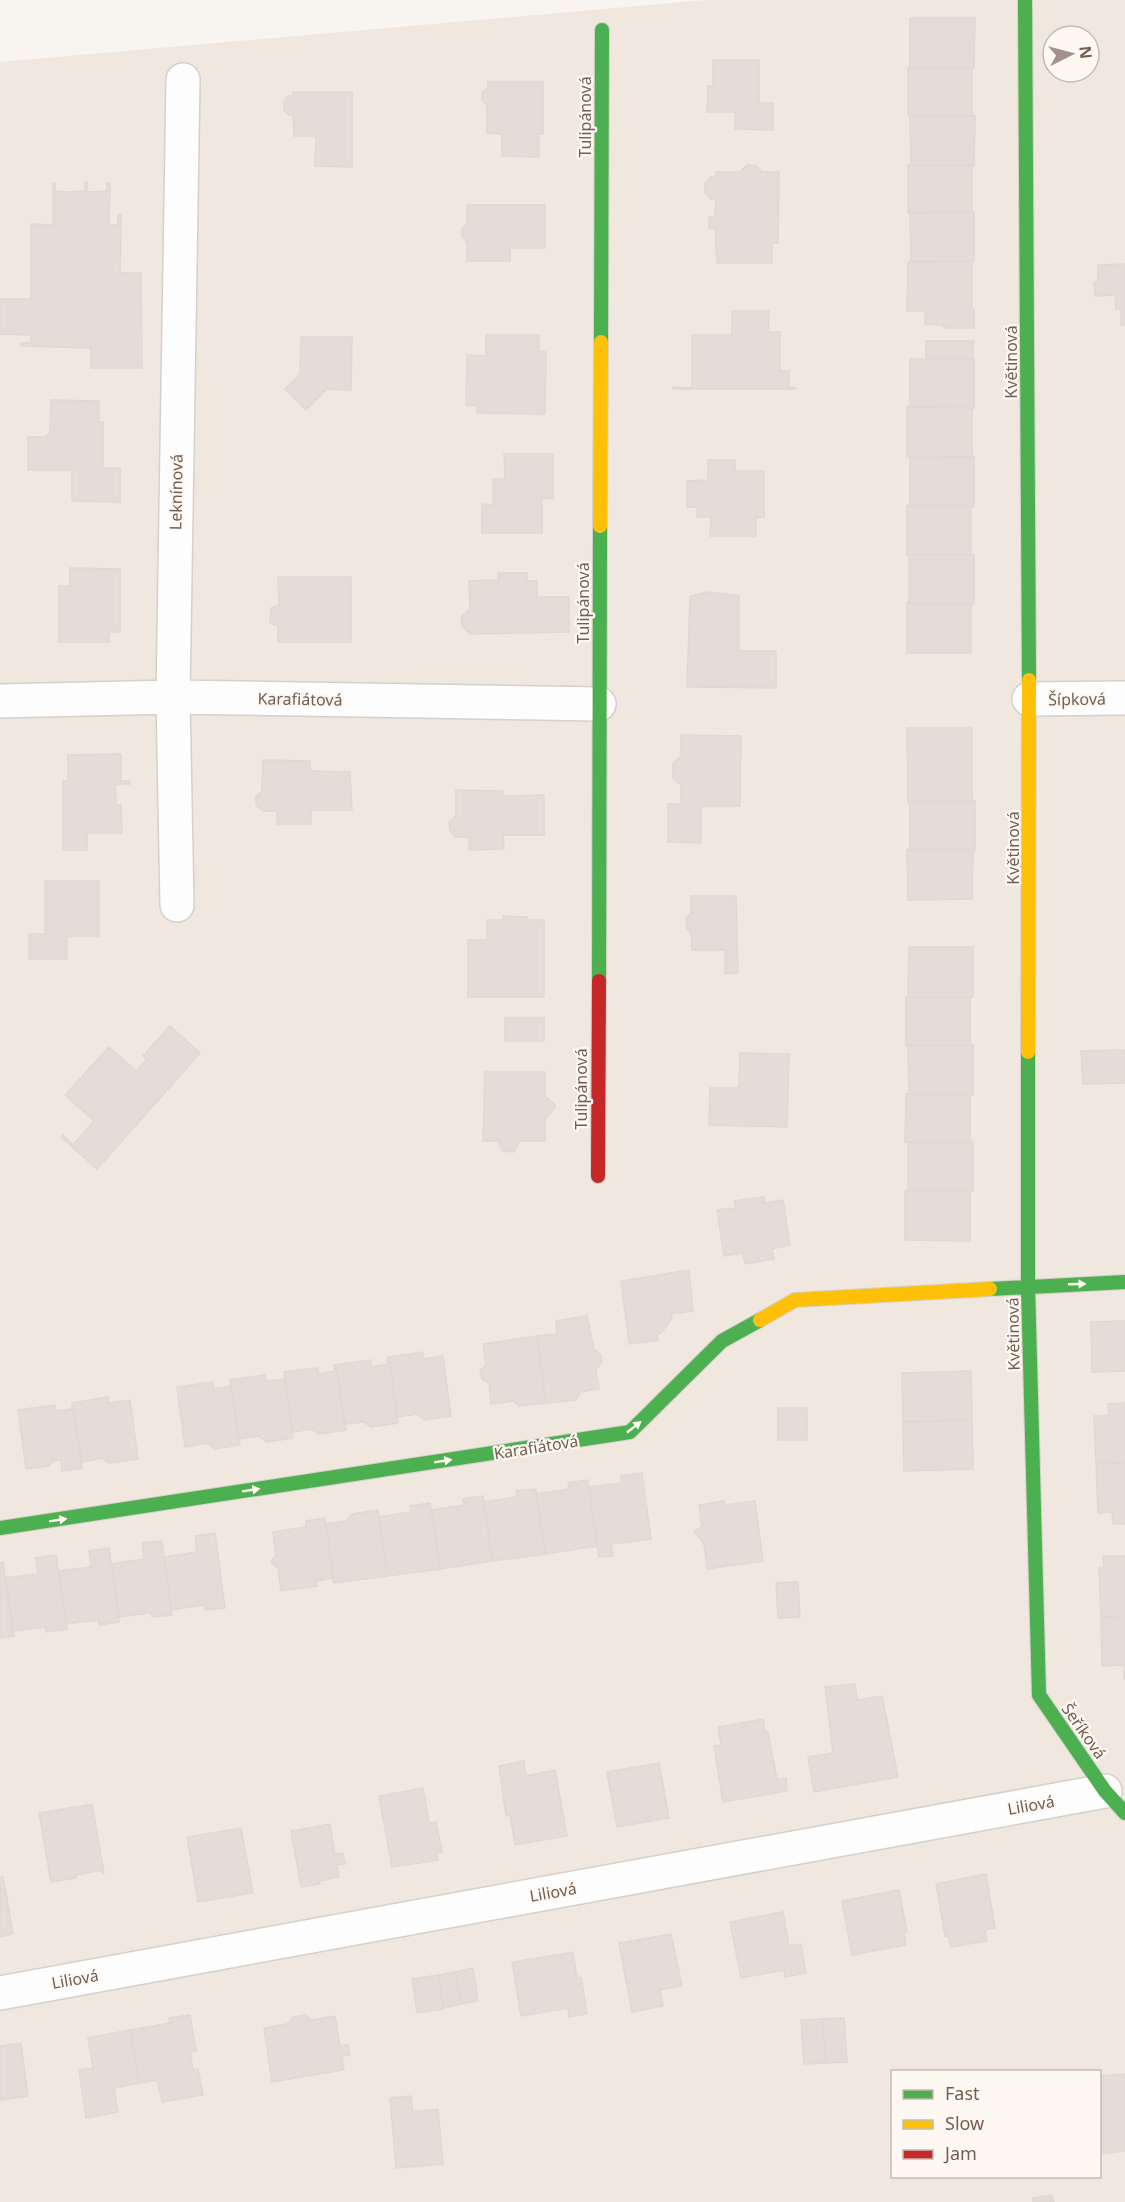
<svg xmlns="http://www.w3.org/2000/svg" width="1125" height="2202" viewBox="0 0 1125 2202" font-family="'Noto Sans',sans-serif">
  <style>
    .residential { fill: #f0e7de; fill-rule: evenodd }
    .building { fill: #e4ddd7; stroke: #e0d8d2; stroke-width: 1.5 }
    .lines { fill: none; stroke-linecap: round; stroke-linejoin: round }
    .street-casing { stroke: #d5d0ca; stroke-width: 36 }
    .fast-casing { stroke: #d5d0ca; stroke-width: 16 }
    .slow-casing { stroke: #d5d0ca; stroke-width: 16 }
    .jam-casing { stroke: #d5d0ca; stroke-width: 16 }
    .street { stroke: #fefdfd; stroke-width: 33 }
    .fast { stroke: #4caf50; stroke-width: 14 }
    .slow { stroke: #ffc107; stroke-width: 14 }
    .jam { stroke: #c62828; stroke-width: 14 }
    .oneway { fill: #fdf9f2 }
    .labels { text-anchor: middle; stroke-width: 4.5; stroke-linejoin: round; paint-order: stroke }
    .street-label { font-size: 16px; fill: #745d51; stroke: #fdf9f2 }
  </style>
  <rect width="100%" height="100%" fill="#f8f4f0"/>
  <!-- residential -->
  <path class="residential" d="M706,0h419v2202h-1125v-2140zM1053,36h36v36h-36zM892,2072h208v104h-208z"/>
  <!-- building -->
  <path class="building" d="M910,18h65l-1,50h-66l2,-1z
    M713,60h46v43h14v27l-38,-1v-17h-28l1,-26h5z
    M908,68h66l-2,1v46l3,1 -67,-1z
    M488,82h55v52h-4v23l-37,-1v-22l-15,-1v-28l-5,-4v-9l6,-4z
    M293,92h59v75l-37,-1 1,-30h-22l-1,-21h-4l-5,-4v-10l4,-5h5z
    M908,115l67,1 -1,49h-66l3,-1 -1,-48z
    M747,165l9,1 6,6h17l-1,71h-6v20h-55l-2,-35h-6v-11h6l1,-18h-5l-6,-6v-10l6,-6h5v-5h24z
    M908,165h66l-2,1v46h2l-66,1z
    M87,182v10l20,-1v-8h3l-1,42h9v-10h3l-1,58h21l1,95h-51v-20l-70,-2v-3h10v-8l-31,-1v-35h31v-75l22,1v-42h2v8l11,1 19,-1v-8z
    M467,205h78v43h-35v13h-43v-19l-5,-5v-8l5,-5z
    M974,212v49l-66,1 3,-1 -1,-47 -2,-1z
    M974,261l-2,1v47h2v19h-30v-3l-19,-1v-13h-18l1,-49z
    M1125,264v61h-4v-16h-5l-1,-14 -20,1 -1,-14 4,-1v-16z
    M732,311h37l-1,21h12v39h9v16l6,1v1h-122v-2l19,1v-53h40z
    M486,335h53v17h7l-1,62 -68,-1v-7l-11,-1 1,-50 19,1z
    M301,337h51l-1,53 -24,-1 -21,21 -21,-21 15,-15z
    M926,341h48l-2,18 -46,-1z
    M974,358v50l-67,-1 3,-1v-47z
    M51,400l48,1v21h4v46h17v34l-48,-1v-31h-44v-33h18l4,-5z
    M907,407l67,1 -2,1v46l2,2 -67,-1z
    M504,454h49v45l-11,-1v35h-60v-29l11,1v-26h12z
    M907,456l67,1v49h-67l3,-2v-47z
    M708,460h27v11h29v46l-8,1v18h-46l1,-19h-14v-10h-10v-26l21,-1z
    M907,506h67l-3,1v47l3,1h-67z
    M907,555h67v49l-67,-1 2,-1v-46z
    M70,568l50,1v63h-11v10h-50v-56h11z
    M498,573h29v8h10v16h32v35l-99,2 -8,-8 -1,-9 9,-8 -1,-28 29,-1z
    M278,577h73v65h-73v-16l-8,-3 1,-15 8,-3z
    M709,592l30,4v55h37v37l-89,-1 3,-91z
    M907,603l67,1 -3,1v48h-64z
    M907,728h65v72l3,1 -67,1z
    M681,735l60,1 -1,70h-39v37l-33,-1v-38h13v-19l-8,-7v-15l8,-7z
    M121,754v27h8l1,3h-15l1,21h5l1,28h-35v17h-24v-69h5v-26z
    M263,760l47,1v10l40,1 2,38h-41v14h-34v-13h-14l-7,-6v-9l6,-5z
    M456,790l47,1v5l41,-1v40h-41l1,14 -35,1v-13h-13l-6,-6 -1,-9 7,-6z
    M975,801v49h-68l3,-1v-46l-2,-1z
    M907,850h68l-2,1 -1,48 -64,1z
    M45,881h54v55h-32v23h-38v-25h16z
    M691,896h45l2,77 -13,1v-24h-33l-1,-17 -4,-5 -1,-10 5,-5z
    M503,916l24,1 -1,3h18v77h-76v-57h19v-20h17z
    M909,947h64v50h-67l2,-1z
    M906,997h67l-3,1v46l3,1h-67z
    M505,1018h39v23h-39z
    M170,1026l30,27 -103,116 -36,-32 2,-2 10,10 21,-24 -29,-26 44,-48 27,24 11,-12 -4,-3z
    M906,1045h67v50l-67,-1 3,-1 -1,-47z
    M1125,1050v33l-42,1 -2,-33z
    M740,1053l49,1 -2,73 -78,-2 1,-37h29z
    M485,1072h60v24l10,9v3l-8,9 -2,-1v25h-26l-5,11 -11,-1 -5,-10h-15z
    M906,1094l67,1 -3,1v45l3,1h-68z
    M905,1142h68v49h-68l3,-1v-47z
    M905,1191h68l-3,1v49l-65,-1z
    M764,1197l1,6 18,-3 7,45 -18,4 2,10 -29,5 -2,-11 -19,3 -7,-46 19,-2 -2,-7z
    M689,1270l4,41 -22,3 1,4 -11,15 -4,1 1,6 -29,4 -8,-63z
    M587,1316l7,33 7,6 1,7 -6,7 3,20 -19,3 -4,8 -30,3 -9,-67 20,-2 -1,-13z
    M1125,1321v50l-33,1 -1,-50z
    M537,1336l9,67 -27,3 -6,-5 -22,3 -2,-21 -7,-4 -2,-8 6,-7 -3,-20z
    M423,1352v7l20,-3 8,60 -27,4 -7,-6 -20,3 -8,-60z
    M389,1357l9,66 -27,4 -7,-5 -20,2 -8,-59 35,-5v7l17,-3 -1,-6z
    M334,1365h2l10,65 -27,4 -7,-5 -20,3 -8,-60 34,-4 1,6 16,-3z
    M971,1371l1,49 -69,2 -1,-49z
    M265,1375l1,6 19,-2 8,59 -26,4 -8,-6 -20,3 -9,-59z
    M213,1382l1,7 17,-3 9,59 -25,4 -8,-6 -22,4 -8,-60z
    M108,1397l1,6 21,-3 8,59 -29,4 -7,-5 -20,4 -10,-59z
    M72,1403l10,65 -20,3 -1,-11 -8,1 -4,5 -23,3 -8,-59 37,-5 1,6 16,-2z
    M1125,1403v60l-29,1 -2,-48h15l-1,-12z
    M778,1408h29v32h-29z
    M972,1420l1,49 -69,2 -1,-49z
    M1125,1463v61h-12l-1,-12 -14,1 -2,-49z
    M642,1473l9,66 -40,5 2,12 -14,1 -10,-70 33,-4 -1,-7z
    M588,1480l9,66 -52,8 -9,-60 33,-5 -1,-6z
    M536,1489l9,65 -53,7 -8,-59 33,-5 -1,-6z
    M483,1496l9,65 -52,8 -8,-59 32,-5 -1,-6z
    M724,1501l1,4 30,-4 8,60 -56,8 -3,-25 -10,-13 8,-4 -3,-22z
    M430,1503l10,66 -53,7 -8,-59 32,-5 -1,-6z
    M378,1510l9,66 -53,7 -8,-59 20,-3 6,-7z
    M325,1518l9,65 -2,-5 -15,3v5l-36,5 -3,-23 -7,-6 5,-7 -3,-23 33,-5v-6z
    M215,1533l10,75 -20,2 -1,-5 -33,5 -7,-53 33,-5 -2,-16z
    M162,1541l10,74 -20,2 -1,-4 -32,4 -7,-53 32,-5 -2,-16z
    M109,1548l10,74 -20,3 -1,-5 -32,4 -7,-53 32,-4 -2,-16z
    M56,1555l11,74 -21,3 -1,-5 -32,4 -7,-53 32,-4 -2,-16z
    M1103,1556h22v60l-24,1 -2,-49h5z
    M3,1562l11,74 -14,2v-75z
    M798,1582l2,35 -22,1 -2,-35z
    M1125,1616v62h-1v-13l-22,1 -1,-49z
    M855,1684l2,16 25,-4 16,81 -84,15 -6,-35 25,-4 -8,-66z
    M763,1719l2,13h3l9,48 9,-2 1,13 -64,11 -9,-56 7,-1 -3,-18z
    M524,1761l2,15 29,-6 12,66 -52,9 -5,-30 -4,1 -7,-50z
    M659,1763l10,55 -52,9 -10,-55z
    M423,1788l6,35 7,-1 6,30 -5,1 1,7 -46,7 -13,-71z
    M92,1804l12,69h-2l-1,-3 -25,5v3l-25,4 -12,-69z
    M330,1824l5,30 8,-1 2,11 -8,1 2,12 -20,4 1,3 -19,3 -10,-56z
    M241,1828l12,65 -55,9 -11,-65z
    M986,1874l9,54 -10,2 2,11 -36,6 -3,-12 -3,1 -9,-52z
    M3,1877l10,57 -13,3v-59z
    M899,1890l8,42h-3l2,13 -54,10 -10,-54z
    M783,1912l6,34 12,-2 5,29 -21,4 -1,-7 -43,8 -11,-56z
    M671,1934l11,52 -22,4 3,16 -31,6 -13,-69z
    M573,1952l4,27 4,-2 6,37 -18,3 -1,-9 -47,8 -9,-54z
    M473,1968l5,33 -17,3 -6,-32z
    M455,1972l6,32 -18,4 -5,-33z
    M438,1975l6,34 -27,4 -5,-34z
    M190,2015l6,36 -6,1 3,18 5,-1 5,26 -41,7 -5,-22 -18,3 -9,-53 40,-7 -1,-5z
    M305,2015l7,5 23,-4 5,30 8,-1 2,10 -8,1 2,14 -72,12 -8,-54 23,-4 6,-7z
    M844,2018l3,44 -21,1 -4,-44z
    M822,2019l4,44 -22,1 -3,-44z
    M130,2030l9,53 -25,5 4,24 -32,6 -7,-48 14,-2 -5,-30z
    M21,2043l7,53 -28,4v-54z
    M1125,2074v77l-25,3v-78z
    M411,2096l2,16 25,-3 5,55 -47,4 -6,-70z
    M1052,2195l2,7h-21v-4z"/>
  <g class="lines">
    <defs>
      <path id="street" d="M1029,699l96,-1
        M0,701l173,-4 426,7
        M177,905l-4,-208 10,-617
        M0,1993l1105,-202"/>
      <path id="fast" d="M1025,0l4,680
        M601,342l1,-312
        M599,981l1,-455
        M1028,1052v234l11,409 66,96 20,22
        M990,1289l135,-7
        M0,1528l630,-96 92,-91 38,-21"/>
      <path id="slow" d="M600,526l1,-184
        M1028,1052l1,-372
        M760,1320l35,-20 195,-11"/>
      <path id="jam" d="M598,1176l1,-195"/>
    </defs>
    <!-- street casing -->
    <use href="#street" class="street-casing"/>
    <!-- fast casing -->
    <use href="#fast" class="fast-casing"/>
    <!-- slow casing -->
    <use href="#slow" class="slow-casing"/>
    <!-- jam casing -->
    <use href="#jam" class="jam-casing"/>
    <!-- street -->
    <use href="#street" class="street"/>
    <!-- fast -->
    <use href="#fast" class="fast"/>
    <!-- slow -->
    <use href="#slow" class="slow"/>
    <!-- jam -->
    <use href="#jam" class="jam"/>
  </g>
  <!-- one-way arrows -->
  <defs><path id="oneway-solid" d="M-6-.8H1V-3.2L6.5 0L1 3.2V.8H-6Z" transform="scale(1.5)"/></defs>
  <g class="oneway">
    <use href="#oneway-solid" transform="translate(1077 1284) rotate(-2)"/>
    <use href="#oneway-solid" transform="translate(634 1427) rotate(-38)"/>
    <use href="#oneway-solid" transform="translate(443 1461) rotate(-9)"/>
    <use href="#oneway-solid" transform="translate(251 1490) rotate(-9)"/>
    <use href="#oneway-solid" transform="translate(58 1520) rotate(-9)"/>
  </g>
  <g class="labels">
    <!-- street labels -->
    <g class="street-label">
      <text transform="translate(585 117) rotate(-90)" y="6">Tulipánová</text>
      <text transform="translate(1011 362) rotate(-90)" y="6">Květinová</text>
      <text transform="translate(176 492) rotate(-89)" y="6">Leknínová</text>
      <text transform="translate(583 603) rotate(-90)" y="6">Tulipánová</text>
      <text transform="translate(300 699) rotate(1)" y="6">Karafiátová</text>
      <text transform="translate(1077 699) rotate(-1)" y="6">Šípková</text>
      <text transform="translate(1013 848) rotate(-90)" y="6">Květinová</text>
      <text transform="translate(581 1089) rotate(-90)" y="6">Tulipánová</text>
      <text transform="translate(1013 1334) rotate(-91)" y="6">Květinová</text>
      <text transform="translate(536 1447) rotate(-9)" y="6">Karafiátová</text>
      <text transform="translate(1084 1731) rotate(55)" y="6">Šeříková</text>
      <text transform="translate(1031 1805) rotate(-10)" y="6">Liliová</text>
      <text transform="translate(553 1892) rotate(-10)" y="6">Liliová</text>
      <text transform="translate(75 1979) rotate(-10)" y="6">Liliová</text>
    </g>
  </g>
  <!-- legend -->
  <rect x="891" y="2070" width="210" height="108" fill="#fdf9f2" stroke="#c6bbb2" stroke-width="1.5"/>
  <rect x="903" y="2090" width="30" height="9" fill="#4caf50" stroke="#c6bbb2" stroke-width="1.5"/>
  <text x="945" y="2100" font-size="18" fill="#745d51">Fast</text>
  <rect x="903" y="2120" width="30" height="9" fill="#ffc107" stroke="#c6bbb2" stroke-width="1.5"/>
  <text x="945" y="2130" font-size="18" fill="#745d51">Slow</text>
  <rect x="903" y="2150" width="30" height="9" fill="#c62828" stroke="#c6bbb2" stroke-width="1.5"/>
  <text x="945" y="2160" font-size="18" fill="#745d51">Jam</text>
  <!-- north arrow -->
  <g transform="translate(1071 54) rotate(84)"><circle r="28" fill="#fdf9f2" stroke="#c6bbb2" stroke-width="1.5"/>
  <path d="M0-4.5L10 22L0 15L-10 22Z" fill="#a29289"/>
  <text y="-9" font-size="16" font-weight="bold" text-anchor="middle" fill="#745d51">N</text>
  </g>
</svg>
